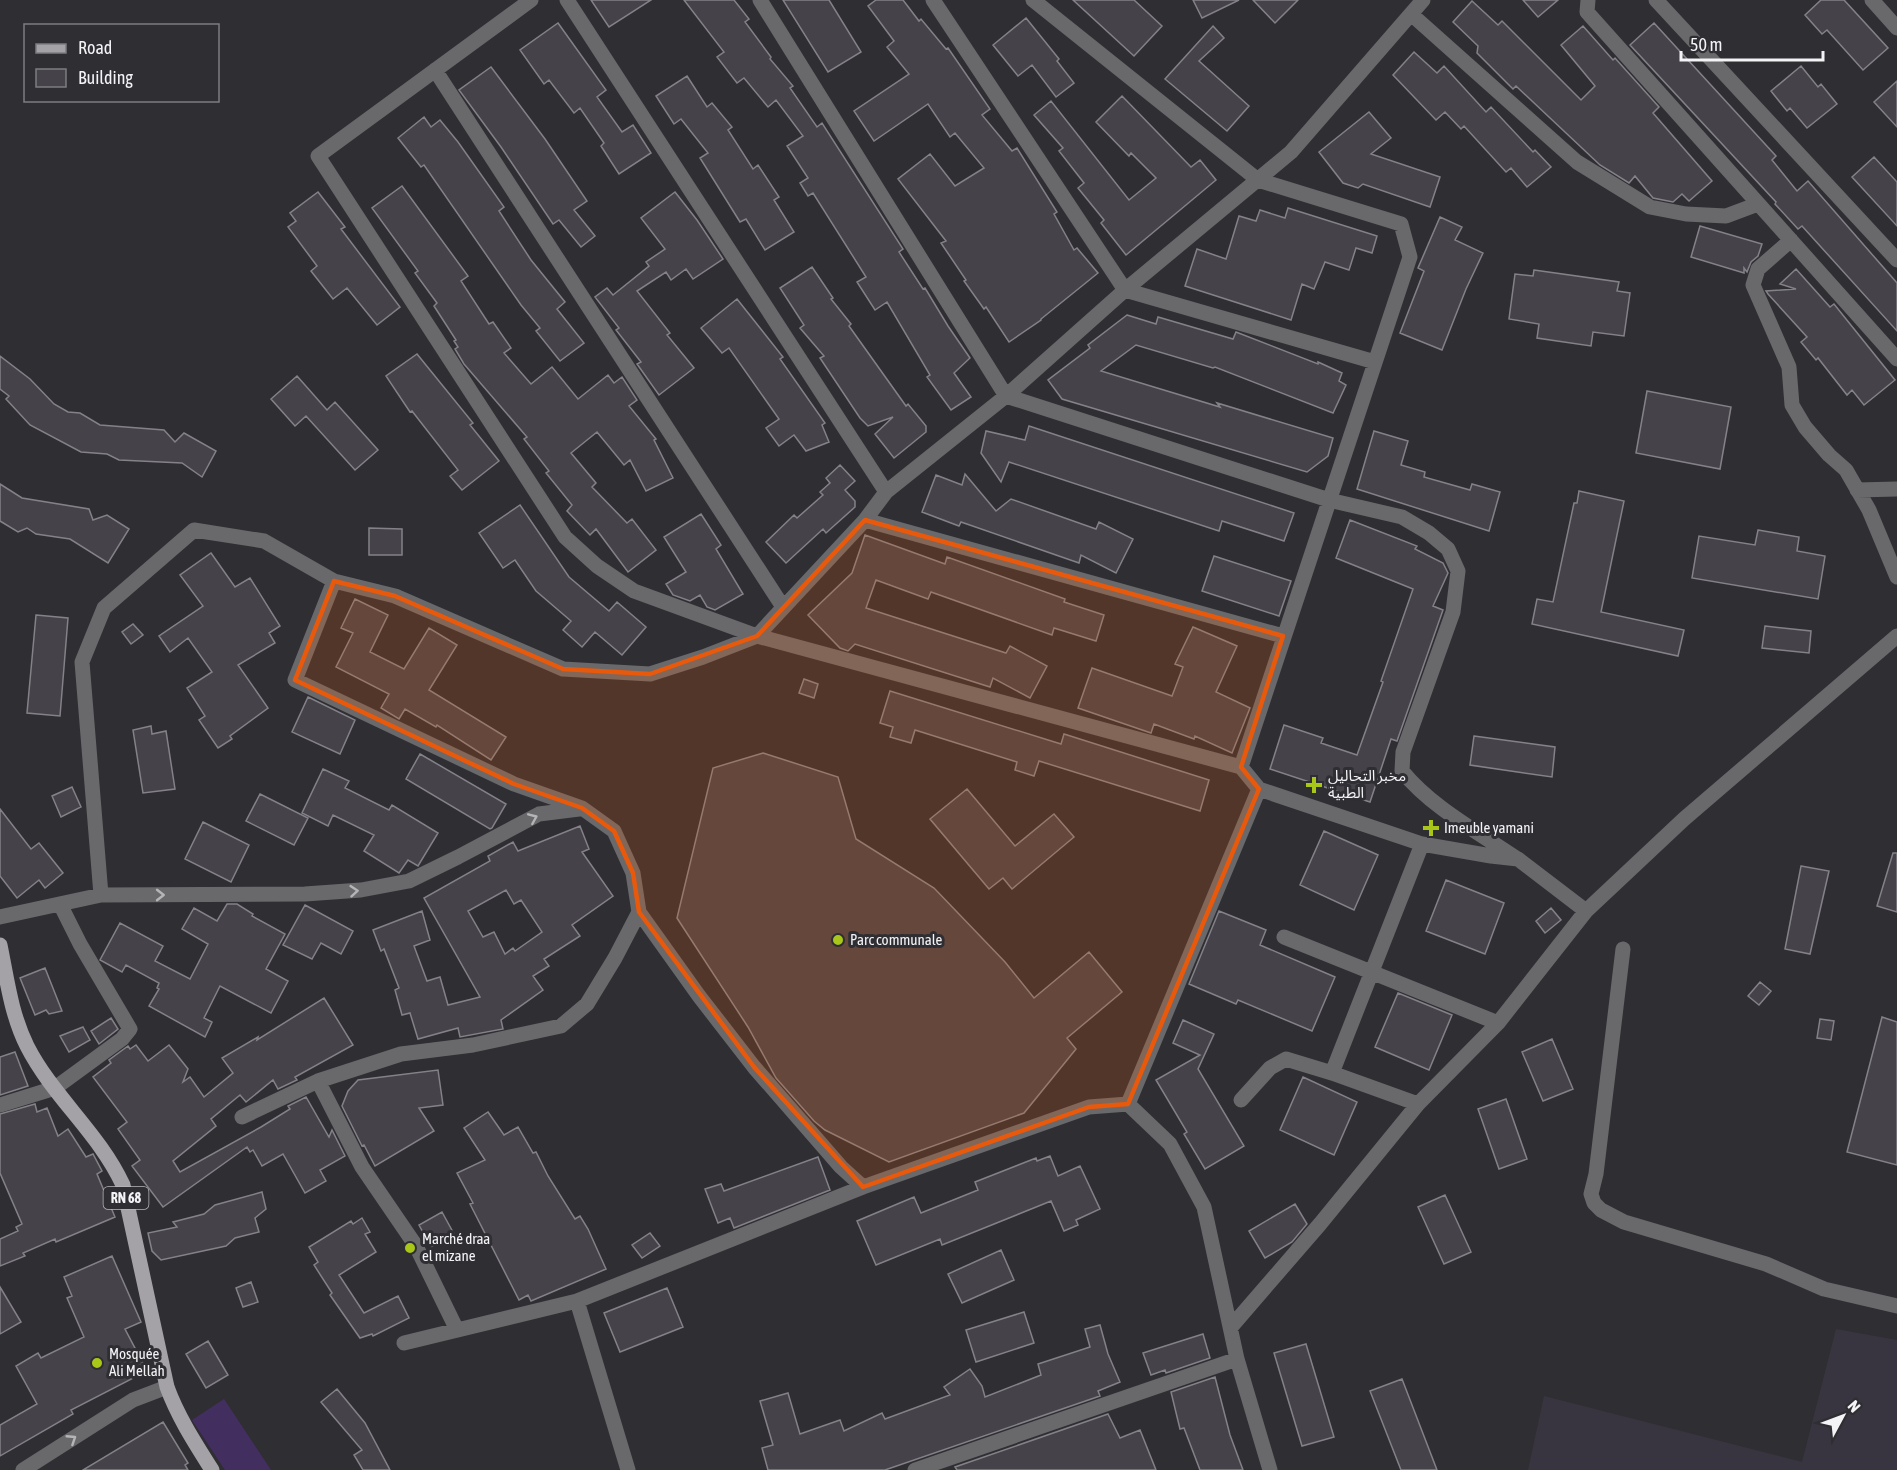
<svg xmlns="http://www.w3.org/2000/svg" width="1897" height="1470" viewBox="0 0 1897 1470" font-family="'Asap Condensed','Noto Sans Arabic',sans-serif">
  <style>
    .built { fill: #393540 }
    .green { fill: #422f60 }
    .building { fill: #454349; stroke: #848288; stroke-width: 1.5; fill-rule: evenodd }
    .lines { fill: none; stroke-linecap: round; stroke-linejoin: round }
    .street { stroke: #69696b; stroke-width: 15 }
    .primary { stroke: #a4a2a7; stroke-width: 15 }
    .oneway { stroke: #b5b5b7 }
    .marked { fill: #e8590c; fill-opacity: 0.2; stroke: #e8590c; stroke-width: 4.5; stroke-linejoin: round }
    .poi-dot { fill: #a9c719; stroke: #2f2e33; stroke-width: 2 }
    .labels { text-anchor: middle; stroke-width: 6; stroke-linejoin: round; paint-order: stroke }
    .shield { fill: #2f2e33; stroke: #b9b8bc; stroke-width: 1.5 }
    .shield-label { font-size: 14px; font-weight: bold; fill: #f4f3f6 }
    .poi-label { font-size: 15px; fill: #f4f3f6; stroke: #2f2e33; text-anchor: start }
  </style>
  <rect width="100%" height="100%" fill="#2f2e33"/>
  <!-- built -->
  <path class="built" d="M1836,1329l61,11v130h-369l16,-74 258,66z"/>
  <!-- green -->
  <path class="green" d="M224,1399l47,71h-46l-33,-50z"/>
  <!-- building -->
  <path class="building" d="M591,0h60l-42,27z
    M684,0h50l15,19 -4,3 26,35 -1,2 23,27 -3,2 27,39 5,-4 81,126 -4,3 24,37 2,-1 23,38 22,32 -16,15 17,24 -20,13 -24,-33 3,-2 -43,-73 -12,8 -18,-28 9,-5 -53,-84 -5,3 -8,-13 8,-5 -21,-32 16,-10 -27,-36 -8,7 -24,-29 -7,5 -20,-26 7,-5z
    M783,0h46l32,52 -33,20z
    M876,0h27l16,21 2,-2 25,30 2,-1 42,61 -8,6 30,36 5,-3 40,64 -3,2 20,36 3,-2 21,25 -57,46v1l-32,22 -23,-35 -2,2 -20,-28 2,-1 -25,-37 5,-2 -48,-62 32,-25 25,32 29,-18 -29,-35 -5,4 -22,-33 -54,37 -20,-30 55,-37 -22,-27 7,-6 -26,-35z
    M1073,0h61l28,26 -28,30z
    M1193,0h46l-37,18z
    M1253,0h45l-23,23z
    M1523,0h35l-20,17z
    M1821,0h23l44,48 -25,22 -36,-40 -5,4 -17,-19z
    M1472,1l26,24 4,-4 79,79 14,-14 -34,-41 22,-19 30,34 2,-2 44,49 -6,6 59,68 -23,20 -7,-7 -9,8 -20,-4 -18,-22 -6,7 -29,-18 -84,-79 -3,3 -36,-36 1,-7 -25,-24z
    M1026,18l33,41 -2,2 17,22 -18,14 -24,-32 -14,11 -25,-31z
    M558,23l48,67 -9,7 25,35 11,-7 18,28 -32,21 -18,-28 3,-3 -24,-35 -6,5 -25,-33 -5,4 -24,-34z
    M1654,23l122,133 -4,4 25,31 11,-10 89,102v48l-95,-105 -4,3 -23,-25 1,-2 -146,-157z
    M1213,26l11,12 -25,23 50,45 -22,25 -62,-52z
    M1414,52l23,21 7,-7 42,46 5,-5 42,45 2,-2 16,17 -24,20 -16,-19 -5,4 -42,-46 -3,3 -16,-17 -9,8 -43,-45z
    M1801,66l17,21 3,-3 16,20 -30,24 -17,-20 -3,3 -16,-20z
    M491,67l54,72 42,62 -13,9 21,26 -14,11 -22,-27 -6,4 -52,-77 -42,-57z
    M687,76l20,31 5,-4 20,24 -4,3 25,39 5,-4 21,32 -5,3 20,32 -29,18 -19,-31 -6,3 -40,-64 8,-5 -27,-34 -7,5 -18,-28z
    M1897,81v46l-23,-25z
    M1122,96l69,71 9,-7 16,20 -90,75 -25,-32 3,-3 -26,-32 6,-5 -25,-32 4,-3 -29,-33 17,-14 78,99 27,-22 -25,-25 -2,3 -33,-34z
    M1369,112l22,26 -20,16 69,23 -10,30 -67,-23 -5,4 -15,-5 -24,-31z
    M424,117l7,10 9,-7 18,22 46,65 -5,4 32,49 34,42 -8,7 27,34 -24,18 -24,-30 4,-3 -19,-23 -97,-140 -3,2 -23,-29z
    M1874,157l23,25v44l-45,-49z
    M402,186l66,90 -7,5 28,43 4,-2 18,26 -7,5 27,31 21,-17 26,32 30,-24 6,8 8,-6 15,23 -8,6 27,33 -2,1 19,38 -27,13 -16,-31 -6,5 -27,-33 -26,21 25,30 -4,4 35,36 5,-4 24,31 -28,22 -32,-43 -6,6 -23,-24 5,-6 -26,-32 3,-2 -25,-32 3,-2 -63,-73 -9,-15 3,-2 -4,-6 2,-1 -22,-34 3,-3 -22,-30 3,-2 -46,-63z
    M318,192l27,35 -4,2 59,78 -23,18 -30,-37 -14,11 -22,-28 6,-5 -29,-39 8,-6 -6,-8z
    M675,192l22,28 26,39 -30,20 -7,-10 -15,11 -5,-8 -29,19 33,42 -3,2 27,33 -35,27 -22,-31 4,-2 -25,-32 3,-2 -24,-31 12,-9 6,7 36,-29 -3,-4 19,-13 -24,-31z
    M1288,208l89,28 -5,17 -16,-5 -7,22 -24,-8 -11,27 -12,-5 -11,36 -106,-34 12,-37 29,10 13,-43 17,5 4,-11 25,8z
    M1440,217l22,10 -7,13 28,13 -17,36 -24,61 -42,-17 24,-62 -6,-3z
    M1700,226l62,18 -4,12 -7,6 -4,10 -3,-4v5l-53,-16z
    M812,267l21,31 -2,1 20,25 -2,2 57,80 2,-2 18,22v6l-32,26 -19,-24 18,-17 -25,9 -8,-8 -40,-60 4,-2 -24,-28 4,-3 -24,-37z
    M1796,269l34,38 4,-3 61,76 -31,25 -12,-15 -5,5 -29,-37 -2,2 -15,-18 6,-5 -39,-43 -2,-3 30,-2 -16,-5z
    M1534,270l85,12 -2,9 13,2 -6,43 -31,-4 -2,14 -54,-8 2,-14 -30,-5 6,-45 18,2z
    M737,299l46,58 -3,2 45,64 -3,2 7,17 -23,9 -12,-16 -15,11 -13,-18 13,-9 -50,-71 -7,5 -21,-25z
    M1127,315l29,9 2,-7 75,22 3,-7 82,32v-2l24,11 -3,8 7,4 -13,28 -118,-46 -2,1 -77,-23 -35,26 119,36 -3,-4 116,35 -5,18 -21,16 -245,-73 -14,-19 42,-32 -2,-3z
    M417,354l56,69 -3,2 29,36 -37,29 -12,-14 8,-6 -46,-59 -2,1 -24,-36z
    M0,356l30,23 24,25 14,8 12,1 20,12 64,5 11,12 9,-9 32,18 -14,26 -20,-14 -63,-3 -12,-6 -26,-2 -51,-27 -24,-26 3,-3 -9,-7z
    M297,376l30,34 8,-8 43,48 -23,20 -49,-54 -11,10 -24,-27z
    M1647,391l84,16 -11,62 -84,-16z
    M1029,426l265,87 -10,28 -62,-20 -3,10 -210,-69 -8,20 -20,-29 5,-22 39,9z
    M1374,431l34,10 -7,24 24,7 -1,5 46,13 2,-6 28,8 -11,39 -132,-42z
    M840,465l15,16 -10,9 10,11v6l-29,26 -3,-4 -37,34 -20,-21 28,-27 3,3 26,-23 -3,-3 10,-9 -4,-5z
    M965,474l31,37 15,-12 85,30 3,-7 34,17 -17,34 -35,-18 -2,8 -118,-41 -2,4 -37,-14 14,-37 26,10z
    M0,484l22,14 67,11 4,11 14,-5 22,14 -21,34 -38,-24 -34,-5 -9,-6 -9,4 -18,-11z
    M1579,491l45,10 -23,111 83,18 -6,26 -146,-32 5,-25 16,3 21,-99h3z
    M520,505l49,72 40,34 8,-9 29,25 -24,28 -27,-23 -13,15 -19,-17 8,-9 -35,-30 -21,-31 -12,8 -24,-35z
    M701,514l20,31 -5,4 27,45 -28,16 -8,-3 -7,-12 -10,6 -17,-6 -7,-11 20,-12 -22,-35z
    M1350,520l67,26 -2,3 28,14 5,10 -15,33 10,4 -46,131 -6,-2 -21,63 -100,-33 14,-44 39,13 -2,5 36,12 26,-73 -2,-1 32,-92 -77,-31z
    M369,528l33,1v26h-33z
    M1758,530l41,7 -2,14 28,5 -7,43 -126,-21 7,-42 56,9z
    M865,535l80,29 2,-7 118,42 -1,3 40,13 -8,26 -42,-13 -2,7 -121,-43 -3,7 -52,-19 -10,28 140,45 4,-7 37,20 -17,32 -37,-20 -3,9 -135,-43 -7,7 -8,-3 -32,-33 44,-42z
    M211,553l24,34 15,-9 30,48 -11,7 6,10 -37,22 30,43 -38,28 2,3 -14,9 -19,-28 6,-4 -18,-28 25,-16 -24,-34 -18,14 -11,-16 44,-30 -23,-31z
    M1214,556l77,25 -12,35 -77,-25z
    M355,599l33,16 -18,37 34,17 25,-41 28,17 -28,45 77,47 -15,23 -54,-35 -1,2 -31,-18 -6,10 -18,-11 8,-14 -53,-27 17,-34 -12,-5z
    M36,615l32,3 -8,98 -33,-3z
    M133,624l10,11 -12,9 -9,-12z
    M1765,626l46,5 -2,22 -47,-5z
    M1193,627l44,19 -21,46 34,16 -18,45 -37,-17 -1,3 -40,-15 -3,9 -73,-25 14,-40 80,28 11,-29 -8,-3z
    M804,679l14,5 -4,14 -15,-5z
    M890,691l171,53 3,-10 145,46 -9,31 -161,-50 -5,15 -19,-6 2,-8 -102,-32 -4,13 -21,-6 3,-10 -13,-4z
    M308,697l47,23 -15,34 -48,-22z
    M151,726l1,8 14,-3 9,58 -32,4 -10,-63z
    M1474,736l81,11 -3,30 -82,-12z
    M763,753l75,24 18,62 78,49 71,74 29,36 55,-46 33,40 -55,46 9,11 -52,64 -135,49 -64,-32 -11,-9 -38,-43 -28,-51 -71,-109 36,-150z
    M420,754l86,50 -14,24 -2,1 -84,-50z
    M323,769l26,12 -4,7 44,22 3,-5 46,28 -20,33 -10,-6 -9,13 -35,-22 10,-16 -41,-20 -5,11 -26,-13z
    M72,787l9,20 -20,10 -9,-21z
    M967,789l48,57 39,-32 20,23 -62,52 -9,-11 -14,11 -59,-70z
    M260,794l48,24 -14,27 -48,-24z
    M0,809l31,40 8,-6 24,30 -18,15 -6,-8 -22,18 -17,-22z
    M203,822l46,23 -18,37 -46,-23z
    M580,826l9,23 -7,3 31,44 -41,29 8,11 -36,23 5,7 -16,10 10,14 -42,30 2,9 -43,8 -2,-9 -40,11 -8,-26 -8,2 -7,-25 4,-2 -15,-39 -3,2 -8,-21 49,-19 8,29 -16,6 13,35 13,-4 8,28 32,-8 -56,-99 66,-37 -2,-5 25,-14 5,9zM506,890l8,14 7,-4 21,32 -27,19 -2,-3 -8,6 -11,-22 -11,5 -15,-26z
    M1324,831l54,24 -24,55 -54,-25z
    M1893,853h4v59l-20,-6z
    M1801,866l28,5 -19,83 -25,-5z
    M1446,880l58,23 -19,51 -59,-23z
    M227,904h10l16,10 -1,2 33,18 -19,35 22,12 -17,32 -51,-27 -16,32 8,4 -7,15 -56,-31 10,-17 -2,-1 2,-5 -33,-18 -4,7 -22,-12 20,-37 43,23 -8,15 35,18 18,-35 -26,-15 12,-21 23,13z
    M305,905l48,26 -12,23 -20,-11 -9,16 -29,-14z
    M1551,908l10,12 -16,13 -9,-12z
    M1219,911l47,19 -6,15 75,32 -23,54 -74,-31 -2,4 -47,-20z
    M45,968l17,43 -13,3 -3,-4 -11,5 -15,-37z
    M1760,982l11,9 -12,14 -11,-9z
    M1398,993l54,22 -23,55 -54,-23z
    M324,998l29,47 -58,32 2,3 -19,9 -5,-9 -27,22 -6,-7 -29,24 5,7 -43,35 7,11 81,-45 29,-18 -2,-3 18,-9 23,40 3,-7 13,26 -25,14 6,11 -21,12 -22,-39 -21,12 -9,-16 -3,2 -3,-5 -84,60 -31,-41 8,-6 -22,-31 9,-7 -34,-45 18,-14 -2,-3 19,-14 2,3 6,-4 12,16 21,-16 19,24 -5,13 7,-5 14,20 29,-24 -11,-15 36,-21 -1,3z
    M1882,1017l15,5v143l-50,-13z
    M111,1018l7,11 -19,15 -8,-13z
    M1820,1019l14,2 -3,19 -14,-2z
    M1183,1020l31,14 -16,35 46,77 -39,23 -21,-35 3,-2 -31,-52 44,-25 -27,-12z
    M83,1027l7,13 -21,12 -9,-16z
    M1552,1039l21,50 -30,12 -21,-49z
    M15,1052l13,34 -28,9v-38z
    M438,1070l5,35 -24,3 15,23 -59,35 -11,-21 -2,1 -20,-40 6,-15 10,-11z
    M1303,1077l54,25 -23,53 -54,-25z
    M1506,1099l21,60 -28,10 -21,-60z
    M35,1104l2,8 10,-4 11,28 10,-7 18,28 7,-3 9,17 -5,3 18,43 -59,25 -1,-3 -32,14 2,3 -25,10v-27l18,-8 -2,-4 6,-3 -22,-51v-59z
    M488,1112l16,23 14,-8 15,26 3,-1 12,24 27,43 5,-3 8,13 18,40 -75,32 -3,-6 -9,5 -49,-96 3,-1 -16,-30 28,-13 -21,-32z
    M1050,1156l8,20 22,-10 20,43 -24,11 2,5 -14,6 -13,-30 -109,44 -2,-6 -64,26 -19,-44 57,-24 7,16 57,-23 -3,-8 61,-24 1,3z
    M818,1157l12,33 -96,38 -4,-10 -12,5 -13,-34 16,-5 3,7z
    M262,1192l4,17 -11,9 4,14 -24,6 -9,8 -65,14 -9,-9 -4,-18 29,-6 -4,-5 31,-8 11,-9z
    M1445,1195l26,57 -27,12 -26,-57z
    M1295,1204l12,20 -15,18 -27,16 -16,-27z
    M442,1212l12,22 -23,13 -12,-22z
    M362,1218l8,14 -5,2 11,18 -37,23 25,38 34,-17 11,22 -36,18 -1,-2 -12,4 -30,-43 2,-2 -18,-28 4,-3 -9,-15 42,-26 2,3z
    M650,1233l10,13 -18,12 -10,-13z
    M1001,1250l13,30 -52,23 -14,-29z
    M112,1256l29,66 -16,7 22,42 -76,39 2,4 -73,42v-31l37,-21 -21,-38 22,-13 3,5 43,-21 -17,-39 5,-2 -8,-19z
    M251,1282l7,20 -15,5 -7,-19z
    M0,1287l21,35 -21,12z
    M667,1288l16,39 -63,25 -16,-39z
    M1024,1312l10,31 -58,19 -10,-32z
    M1100,1325l8,29 12,28 -22,9 2,5 -215,74h-117l-6,-22 11,-3 -13,-44 28,-8 12,41 40,-14 4,11 38,-18 3,6 65,-24 -6,-8 26,-18 12,17 3,11 56,-22 -3,-11 52,-17 -5,-18z
    M1203,1334l7,24 -44,15 -1,-3 -14,5 -8,-22z
    M208,1341l20,34 -22,13 -20,-34z
    M1306,1344l28,93 -32,9 -28,-93z
    M1215,1377l15,58 13,35h-43l-16,-42 -4,1 -9,-37z
    M1402,1379l35,91h-36l-31,-79z
    M337,1389l28,34 25,47h-27l-9,-15 8,-5 -41,-48z
    M1108,1414l12,24 20,-8 16,40h-199l-2,-3z
    M163,1422l25,41 -3,2 3,5h-105z"/>
  <g class="lines">
    <!-- street -->
    <path class="street" d="M531,0l-213,156 247,381 32,29 37,25 123,45 484,131 18,22 163,55 69,12 27,3 68,52
      M567,0l319,492
      M760,0l246,396 323,104 73,17 27,16 19,16 10,22 -5,41 -50,140 -1,19c29,36 76,61 114,87
      M933,0l192,290 250,72
      M1033,0l225,180 143,44 9,33 -169,510
      M1588,0l-1,12 310,347
      M1656,0l241,260
      M1872,0l25,28
      M1411,14l166,148 73,45 36,7 40,2 32,-12
      M435,70l348,537
      M1791,240l-33,29 -5,16 36,82 3,38 13,22 24,28 17,15 23,40 28,67
      M1857,490l40,-1
      M865,520l418,116
      M101,895l-19,-233 22,-54 90,-78 70,11 70,40
      M0,917l101,-22 204,-1 56,-4 48,-9 49,-24 81,-43 40,-5
      M1284,937l214,86
      M1623,949l-27,225 -5,20 3,9 7,7 23,12 142,42 58,25 73,17
      M1332,1073l90,-229
      M1241,1100l29,-32 16,-9 46,14 86,31
      M1128,1104l131,-315
      M0,1105l55,-17 67,-49 8,-10 -50,-85 -20,-40
      M242,1117l76,-36
      M863,1187l-22,-20 -87,-100 -55,-71 -60,-84 -6,-39 -19,-42 -32,-23 -68,-24 -219,-104 39,-99 61,15 168,73 87,5 53,-17 54,-21 108,-116 21,-28 120,-96 119,-106 166,-138 132,-152
      M1231,1327l89,-103 98,-120 80,-81 88,-112 98,-92 213,-183
      M457,1330l-41,-84 -54,-79 -44,-86 83,-27 72,-9 88,-19 26,-22 28,-46 24,-46
      M404,1343l173,-42
      M23,1470l110,-70 34,-13
      M628,1470l-51,-169 286,-114 226,-80 39,-3 42,40 34,63 33,152 33,111
      M915,1470l322,-111"/>
    <!-- primary -->
    <path class="primary" d="M0,945c7,34 11,69 27,101 26,51 72,87 96,139l44,202c11,30 28,56 45,83"/>
  </g>
  <!-- one-way arrows -->
  <defs><path id="oneway-chevron" d="M-2-3.5L2.5 0L-2 3.5" fill="none" stroke-width="1.6" stroke-linecap="round" stroke-linejoin="round" transform="scale(1.5)"/></defs>
  <g class="oneway">
    <use href="#oneway-chevron" transform="translate(533 818) rotate(-23)"/>
    <use href="#oneway-chevron" transform="translate(354 891) rotate(-5)"/>
    <use href="#oneway-chevron" transform="translate(160 895)"/>
    <use href="#oneway-chevron" transform="translate(72 1439) rotate(-33)"/>
  </g>
  <!-- marked area -->
  <path class="marked" d="M865,520l418,116 -42,131 18,22 -131,315 -39,3 -226,80 -109,-120 -115,-155 -6,-39 -19,-42 -32,-23 -68,-24 -219,-104 39,-99 61,15 168,73 87,5 107,-38z"/>
  <!-- markers -->
  <g class="poi-dot">
    <path d="M1311 776h6v6h6v6h-6v6h-6v-6h-6v-6h6z"/>
    <path d="M1428 819h6v6h6v6h-6v6h-6v-6h-6v-6h6z"/>
    <circle cx="838" cy="940" r="6"/>
    <circle cx="410" cy="1248" r="6"/>
    <circle cx="97" cy="1363" r="6"/>
  </g>
  <g class="labels">
    <!-- shield labels -->
    <rect class="shield" x="103.5" y="1187" width="45" height="22" rx="4.5"/>
    <g class="shield-label">
      <text x="126" y="1203">RN 68</text>
    </g>
    <!-- poi labels -->
    <g class="poi-label">
      <text x="1328" y="781">مخبر التحاليل<tspan x="1328" dy="17">الطبية</tspan></text>
      <text x="1444" y="833">Imeuble yamani</text>
      <text x="850" y="945">Parc communale</text>
      <text x="422" y="1244">Marché draa<tspan x="422" dy="17">el mizane</tspan></text>
      <text x="109" y="1359">Mosquée<tspan x="109" dy="17">Ali Mellah</tspan></text>
    </g>
  </g>
  <!-- legend -->
  <rect x="24" y="24" width="195" height="78" fill="#2f2e33" stroke="#7e7d81" stroke-width="1.5"/>
  <rect x="36" y="44" width="30" height="9" fill="#a4a2a7" stroke="#7e7d81" stroke-width="1.5"/>
  <text x="78" y="54" font-size="18" fill="#f4f3f6">Road</text>
  <rect x="36" y="69" width="30" height="18" fill="#454349" stroke="#7e7d81" stroke-width="1.5"/>
  <text x="78" y="84" font-size="18" fill="#f4f3f6">Building</text>
  <!-- north arrow -->
  <g transform="translate(1843 1416) rotate(49)" stroke="#2f2e33" stroke-width="4.5" paint-order="stroke">
  <path d="M0-4.5L10 22L0 15L-10 22Z" fill="#f4f3f6"/>
  <text y="-9" font-size="16" font-weight="bold" text-anchor="middle" fill="#f4f3f6">N</text>
  </g>
  <!-- scale -->
  <path d="M1681 51v9h142v-9" fill="none" stroke="#f4f3f6" stroke-width="3"/>
  <text x="1690" y="51" font-size="18" fill="#f4f3f6" stroke="#2f2e33" stroke-width="4.5" paint-order="stroke">50 m</text>
</svg>
